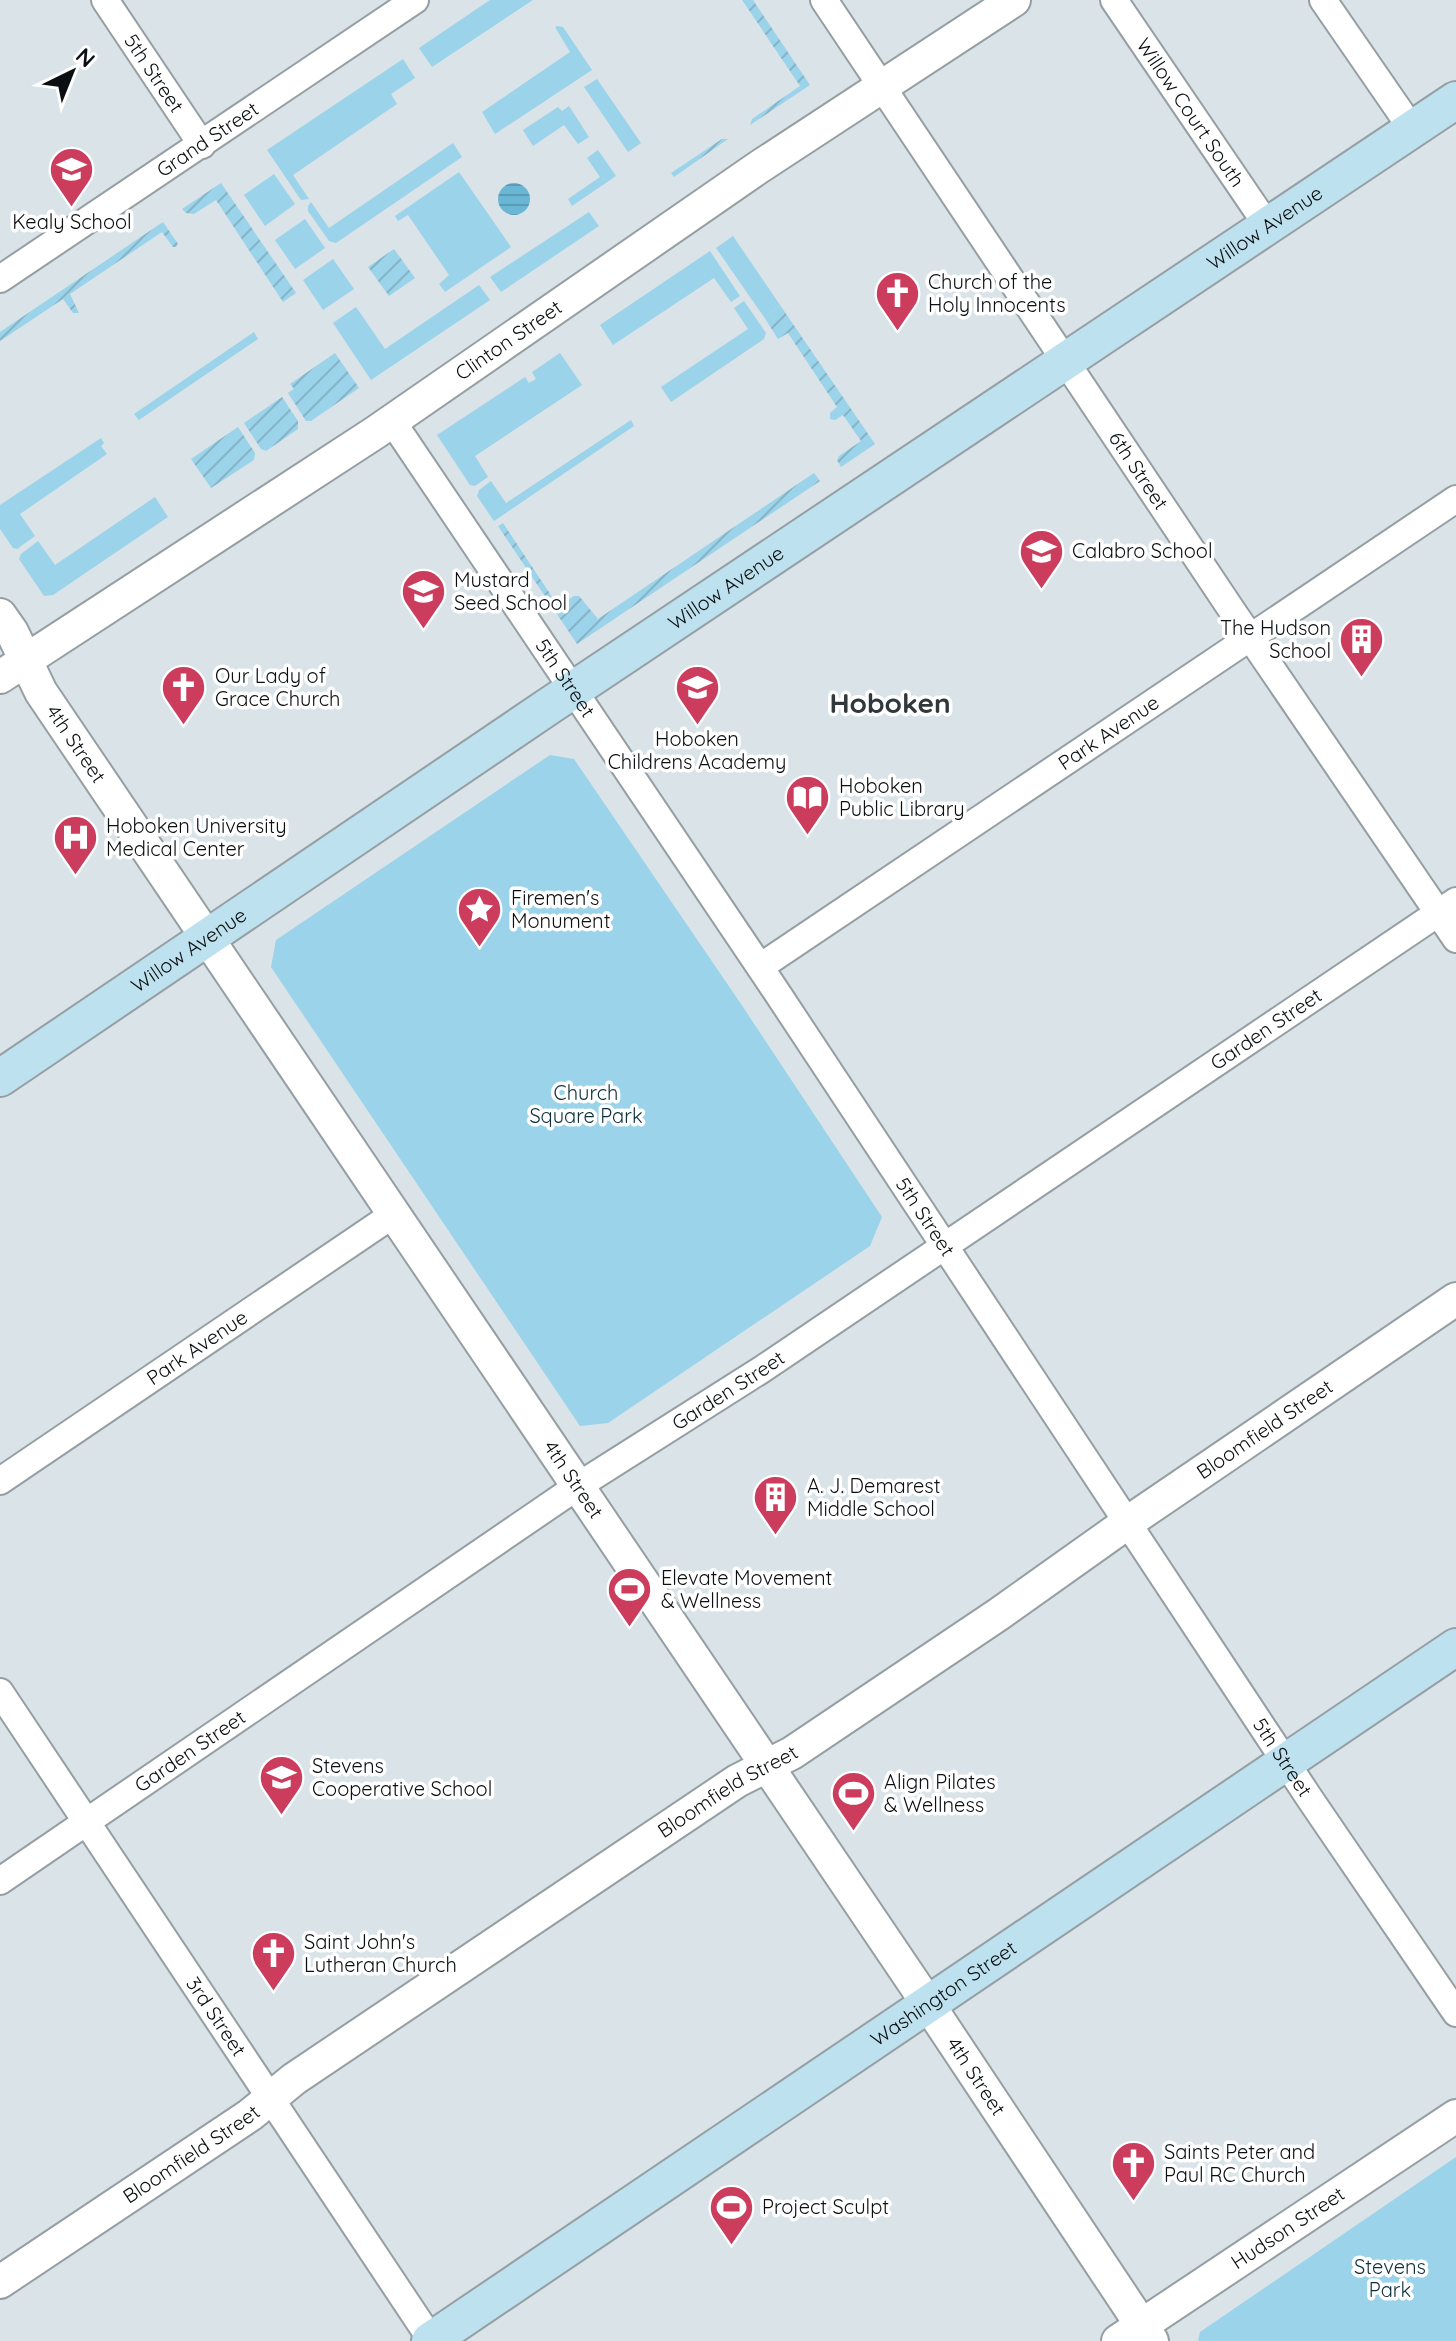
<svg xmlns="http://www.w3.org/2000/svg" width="1456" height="2341" viewBox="0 0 1456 2341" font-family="Quicksand,sans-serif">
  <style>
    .green { fill: #9bd3ea }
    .garden { fill: url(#garden-furrows) }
    .water { fill: url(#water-rules) }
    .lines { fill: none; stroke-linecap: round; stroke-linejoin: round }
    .minor-casing { stroke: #959fa3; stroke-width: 30 }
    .tertiary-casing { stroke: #959fa3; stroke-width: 36 }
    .secondary-casing { stroke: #959fa3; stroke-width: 40 }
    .minor { stroke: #fff; stroke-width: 26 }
    .tertiary { stroke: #fff; stroke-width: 32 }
    .secondary { stroke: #bde1ee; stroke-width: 36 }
    .labels { text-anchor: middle; stroke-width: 7; stroke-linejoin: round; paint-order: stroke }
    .street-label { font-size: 20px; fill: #0c0f11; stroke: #fff }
    .poi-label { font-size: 20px; fill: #0c0f11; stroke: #fff; text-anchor: start }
    .park-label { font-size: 20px; fill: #0c303d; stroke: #fff }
    .district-label { font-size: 28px; font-weight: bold; fill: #30383c; stroke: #fff }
  </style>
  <defs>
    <pattern id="garden-furrows" width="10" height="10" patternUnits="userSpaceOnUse" patternTransform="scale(2)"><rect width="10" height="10" fill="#9bd3ea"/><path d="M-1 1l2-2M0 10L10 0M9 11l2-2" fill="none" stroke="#84b4c8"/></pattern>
    <pattern id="water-rules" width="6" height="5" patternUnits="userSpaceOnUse" patternTransform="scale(2)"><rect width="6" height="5" fill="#6ab6d5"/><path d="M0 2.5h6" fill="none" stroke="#5b9bb6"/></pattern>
  </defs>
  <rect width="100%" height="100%" fill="#d9e3e8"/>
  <!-- green -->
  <path class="green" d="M490,0h43l-101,67 -13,-19z
    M557,26l6,1 29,43 -97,64 -13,-22 88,-60 -15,-25z
    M403,59l12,19 -24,16 6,10 -104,71 16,24 -8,1 -34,-50z
    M597,79l44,64 -13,9 -44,-65z
    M569,106l20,31 -11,7 -14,-19 -31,21 -10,-16 35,-23 4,4z
    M453,143l9,14 -126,86 -7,-2 -21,-30v-5l3,-4 18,26z
    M598,150l18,26 -44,30 -4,-7 32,-22 -13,-19z
    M459,172l52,75 -66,45 -6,-8 10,-9 -41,-60 -10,6 -3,-5z
    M274,174l21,30 -30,22 -21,-31z
    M589,212l10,14 -98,66 -11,-15z
    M305,219l20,29 -30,21 -20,-29z
    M733,236l47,69 -16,12 -48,-69z
    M710,251l30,45 -9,6 -17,-24 -101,67 -13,-20z
    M333,259l21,30 -31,21 -20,-30z
    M479,285l11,15 -119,80 -38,-57 23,-16 29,42z
    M744,301l22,32 -2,6 -93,63 -10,-15 87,-58 -14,-21z
    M254,332l4,7 -119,81 -5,-6z
    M560,353l22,32 -107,71 13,21 -13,9 -5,-1 -33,-50 88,-58 4,6 7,-4 -4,-7z
    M631,420l3,6 -140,95 -17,-25 2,-6 12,-9 15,22z
    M101,438l3,5 -3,3 6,8 -87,60 15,22 -18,13 -4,-1 -13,-19v-24z
    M155,497l13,20 -115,78 -9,1 -25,-37 2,-5 17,-13 17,24z
    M550,755l24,4 167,245 141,213 -12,29 -262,177 -28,3 -309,-459 5,-27z
    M1456,2157v184h-258l2,-9z"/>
  <!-- garden -->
  <path class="garden" d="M742,0h11l57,85 -60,40 2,-6 48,-33z
    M722,139h6l-54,38 -3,-4z
    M221,183l75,110 -13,9 -67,-102 -22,14 -8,-1 -4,-4z
    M163,222l15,22 -2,3h-3l-11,-15 -92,62 9,19h-6l-10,-14 -63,42v-9z
    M394,249l21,29 -26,18 -21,-29z
    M780,305l95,139 -34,23 -4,-7 2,-4 22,-15 -18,-26 -8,5 -5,-1v-6l7,-6 -49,-74 -10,6 -14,-22z
    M335,353l24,35 -48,33h-5l-18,-28 6,-4 -4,-5z
    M282,397l16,24v8l-32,22 -5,-2 -17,-26z
    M238,427l17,26 -1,7 -43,28 -20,-29z
    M814,473l6,8 -243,163 -79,-118 5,-3 55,83 16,-10h5l19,23z"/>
  <!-- water -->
  <path class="water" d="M498 199a16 16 0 1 1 32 0a16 16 0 1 1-32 0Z"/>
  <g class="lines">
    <defs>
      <g id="minor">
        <path id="s1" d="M105,0l97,145"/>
        <path id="s2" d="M824,0l409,612 223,327"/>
        <path id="s3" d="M1114,0l153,225"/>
        <path d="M1323,0l89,129"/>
        <path id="s4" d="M0,279l415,-279"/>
        <path id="s5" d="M392,421l384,570 534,808 146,214"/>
        <path id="s6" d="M760,967l696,-468"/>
        <path id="s7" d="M0,1481l394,-267"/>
        <path id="s8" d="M0,1692l432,649"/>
        <path id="s9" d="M0,1881l578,-395 183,-116 695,-469"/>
      </g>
      <g id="tertiary">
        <path id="s10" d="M0,615l12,17 29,60 887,1312 224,337"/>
        <path id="s11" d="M0,677l376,-245 383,-265 255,-167"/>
        <path id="s12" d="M0,2282l250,-167 44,-36 443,-298 55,-28 207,-139 128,-91 329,-224"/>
        <path id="s13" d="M1118,2341l338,-225"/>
      </g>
      <g id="secondary">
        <path id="s14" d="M0,1078l549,-372 907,-606"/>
        <path id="s15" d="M430,2341l1026,-694"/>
      </g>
    </defs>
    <!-- minor casing -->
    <use href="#minor" class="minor-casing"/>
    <!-- tertiary casing -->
    <use href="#tertiary" class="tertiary-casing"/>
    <!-- secondary casing -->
    <use href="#secondary" class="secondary-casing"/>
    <!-- minor -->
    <use href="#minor" class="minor"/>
    <!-- tertiary -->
    <use href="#tertiary" class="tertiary"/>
    <!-- secondary -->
    <use href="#secondary" class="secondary"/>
  </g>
  <!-- icons -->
  <defs>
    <symbol id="school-pin" viewBox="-11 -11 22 30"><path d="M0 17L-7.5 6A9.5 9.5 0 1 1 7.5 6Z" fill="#cb3c5d" stroke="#fff"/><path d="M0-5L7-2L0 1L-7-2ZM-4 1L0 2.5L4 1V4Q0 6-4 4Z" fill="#fff"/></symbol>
    <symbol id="church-pin" viewBox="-11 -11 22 30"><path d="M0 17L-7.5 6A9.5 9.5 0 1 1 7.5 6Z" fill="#cb3c5d" stroke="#fff"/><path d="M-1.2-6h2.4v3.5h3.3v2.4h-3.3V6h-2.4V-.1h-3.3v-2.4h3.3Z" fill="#fff"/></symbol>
    <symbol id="building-pin" viewBox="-11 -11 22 30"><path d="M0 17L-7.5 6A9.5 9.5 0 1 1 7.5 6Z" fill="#cb3c5d" stroke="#fff"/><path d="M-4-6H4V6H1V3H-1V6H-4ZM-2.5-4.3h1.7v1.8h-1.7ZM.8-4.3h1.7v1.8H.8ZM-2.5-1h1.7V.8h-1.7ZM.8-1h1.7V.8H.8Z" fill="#fff"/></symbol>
    <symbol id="library-pin" viewBox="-11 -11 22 30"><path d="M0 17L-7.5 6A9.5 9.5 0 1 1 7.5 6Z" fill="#cb3c5d" stroke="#fff"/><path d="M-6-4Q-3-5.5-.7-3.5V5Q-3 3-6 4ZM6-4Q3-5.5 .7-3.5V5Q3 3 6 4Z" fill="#fff"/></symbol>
    <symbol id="hospital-pin" viewBox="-11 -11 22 30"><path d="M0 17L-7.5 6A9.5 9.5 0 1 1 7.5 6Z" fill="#cb3c5d" stroke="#fff"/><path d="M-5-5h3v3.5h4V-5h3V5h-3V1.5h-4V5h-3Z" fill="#fff"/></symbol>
    <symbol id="sight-pin" viewBox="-11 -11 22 30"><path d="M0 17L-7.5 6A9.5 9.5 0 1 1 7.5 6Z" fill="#cb3c5d" stroke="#fff"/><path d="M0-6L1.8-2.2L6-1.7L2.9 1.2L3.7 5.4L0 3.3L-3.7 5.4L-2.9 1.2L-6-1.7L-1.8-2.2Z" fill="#fff"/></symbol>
    <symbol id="stadium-pin" viewBox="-11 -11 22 30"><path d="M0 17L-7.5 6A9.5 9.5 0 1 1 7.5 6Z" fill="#cb3c5d" stroke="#fff"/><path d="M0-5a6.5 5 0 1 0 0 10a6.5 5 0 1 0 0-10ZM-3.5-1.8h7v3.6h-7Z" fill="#fff"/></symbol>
  </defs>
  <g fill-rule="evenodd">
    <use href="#school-pin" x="46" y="144" width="51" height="69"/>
    <use href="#church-pin" x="872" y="268" width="51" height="69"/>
    <use href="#school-pin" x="1016" y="526" width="51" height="69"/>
    <use href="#school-pin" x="398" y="566" width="51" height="69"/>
    <use href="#building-pin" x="1336" y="614" width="51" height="69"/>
    <use href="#church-pin" x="158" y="662" width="51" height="69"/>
    <use href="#school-pin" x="672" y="662" width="51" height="69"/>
    <use href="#library-pin" x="782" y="772" width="51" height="69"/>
    <use href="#hospital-pin" x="50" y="812" width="51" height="69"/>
    <use href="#sight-pin" x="454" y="884" width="51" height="69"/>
    <use href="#building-pin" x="750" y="1472" width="51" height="69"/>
    <use href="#stadium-pin" x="604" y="1564" width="51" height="69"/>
    <use href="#school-pin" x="256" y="1752" width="51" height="69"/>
    <use href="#stadium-pin" x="828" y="1768" width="51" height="69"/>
    <use href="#church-pin" x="248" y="1928" width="51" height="69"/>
    <use href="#church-pin" x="1108" y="2138" width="51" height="69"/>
    <use href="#stadium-pin" x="706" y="2182" width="51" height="69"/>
  </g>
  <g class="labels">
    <!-- street labels -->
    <g class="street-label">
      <text dy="7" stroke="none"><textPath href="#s1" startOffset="88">5th Street</textPath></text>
      <text dy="7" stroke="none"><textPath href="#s3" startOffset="136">Willow Court South</textPath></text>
      <text dy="7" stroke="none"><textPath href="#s4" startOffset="250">Grand Street</textPath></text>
      <text dy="7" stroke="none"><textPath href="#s14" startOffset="1524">Willow Avenue</textPath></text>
      <text dy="7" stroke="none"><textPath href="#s11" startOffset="610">Clinton Street</textPath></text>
      <text dy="7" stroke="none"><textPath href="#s2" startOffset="566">6th Street</textPath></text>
      <text dy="7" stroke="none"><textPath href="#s14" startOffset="876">Willow Avenue</textPath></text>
      <text dy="7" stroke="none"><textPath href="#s5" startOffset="310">5th Street</textPath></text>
      <text dy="7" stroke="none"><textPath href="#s6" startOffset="420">Park Avenue</textPath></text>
      <text dy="7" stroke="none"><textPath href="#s10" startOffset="150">4th Street</textPath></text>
      <text dy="7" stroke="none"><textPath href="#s14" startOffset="228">Willow Avenue</textPath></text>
      <text dy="7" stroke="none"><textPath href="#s9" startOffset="1526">Garden Street</textPath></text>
      <text dy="7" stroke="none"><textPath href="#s5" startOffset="958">5th Street</textPath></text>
      <text dy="7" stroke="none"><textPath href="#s7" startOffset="238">Park Avenue</textPath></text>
      <text dy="7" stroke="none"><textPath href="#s9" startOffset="878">Garden Street</textPath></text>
      <text dy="7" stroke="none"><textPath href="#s12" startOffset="1526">Bloomfield Street</textPath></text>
      <text dy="7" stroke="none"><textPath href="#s10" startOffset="1038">4th Street</textPath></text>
      <text dy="7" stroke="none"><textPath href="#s9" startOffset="230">Garden Street</textPath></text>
      <text dy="7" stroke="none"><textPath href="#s5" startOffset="1606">5th Street</textPath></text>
      <text dy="7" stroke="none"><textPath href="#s12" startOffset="878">Bloomfield Street</textPath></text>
      <text dy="7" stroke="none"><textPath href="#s15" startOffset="620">Washington Street</textPath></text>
      <text dy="7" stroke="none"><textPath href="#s8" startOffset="390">3rd Street</textPath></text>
      <text dy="7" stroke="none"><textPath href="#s10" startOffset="1758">4th Street</textPath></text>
      <text dy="7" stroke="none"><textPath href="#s12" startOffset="230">Bloomfield Street</textPath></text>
      <text dy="7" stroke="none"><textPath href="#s13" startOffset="204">Hudson Street</textPath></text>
    </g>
    <!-- poi labels -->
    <g class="poi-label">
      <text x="72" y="229" text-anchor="middle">Kealy School</text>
      <text x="928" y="289">Church of the<tspan x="928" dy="23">Holy Innocents</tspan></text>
      <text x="1072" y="558">Calabro School</text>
      <text x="454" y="587">Mustard<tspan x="454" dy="23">Seed School</tspan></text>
      <text x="1331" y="635" text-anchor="end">The Hudson<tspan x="1331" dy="23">School</tspan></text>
      <text x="215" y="683">Our Lady of<tspan x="215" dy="23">Grace Church</tspan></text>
      <text x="697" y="746" text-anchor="middle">Hoboken<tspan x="697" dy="23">Childrens Academy</tspan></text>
      <text x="839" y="793">Hoboken<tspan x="839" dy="23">Public Library</tspan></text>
      <text x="106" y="833">Hoboken University<tspan x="106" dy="23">Medical Center</tspan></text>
      <text x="511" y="905">Firemen's<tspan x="511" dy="23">Monument</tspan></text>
      <text x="807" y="1493">A. J. Demarest<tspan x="807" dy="23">Middle School</tspan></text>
      <text x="661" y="1585">Elevate Movement<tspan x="661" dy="23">&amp; Wellness</tspan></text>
      <text x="312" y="1773">Stevens<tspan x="312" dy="23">Cooperative School</tspan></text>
      <text x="884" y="1789">Align Pilates<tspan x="884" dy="23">&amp; Wellness</tspan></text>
      <text x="304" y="1949">Saint John's<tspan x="304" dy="23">Lutheran Church</tspan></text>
      <text x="1164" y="2159">Saints Peter and<tspan x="1164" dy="23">Paul RC Church</tspan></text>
      <text x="762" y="2214">Project Sculpt</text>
    </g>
    <!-- park labels -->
    <g class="park-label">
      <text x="586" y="1100">Church<tspan x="586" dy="23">Square Park</tspan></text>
      <text x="1390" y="2274">Stevens<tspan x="1390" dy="23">Park</tspan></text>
    </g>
    <!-- district labels -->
    <g class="district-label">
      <text x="890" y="713">Hoboken</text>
    </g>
  </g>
  <!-- north arrow -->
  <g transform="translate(72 72) rotate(43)" stroke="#ffffff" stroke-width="6" paint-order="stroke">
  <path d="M0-6L14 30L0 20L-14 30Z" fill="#0c0f11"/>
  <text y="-12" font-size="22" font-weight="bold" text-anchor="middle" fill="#0c0f11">N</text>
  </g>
</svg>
